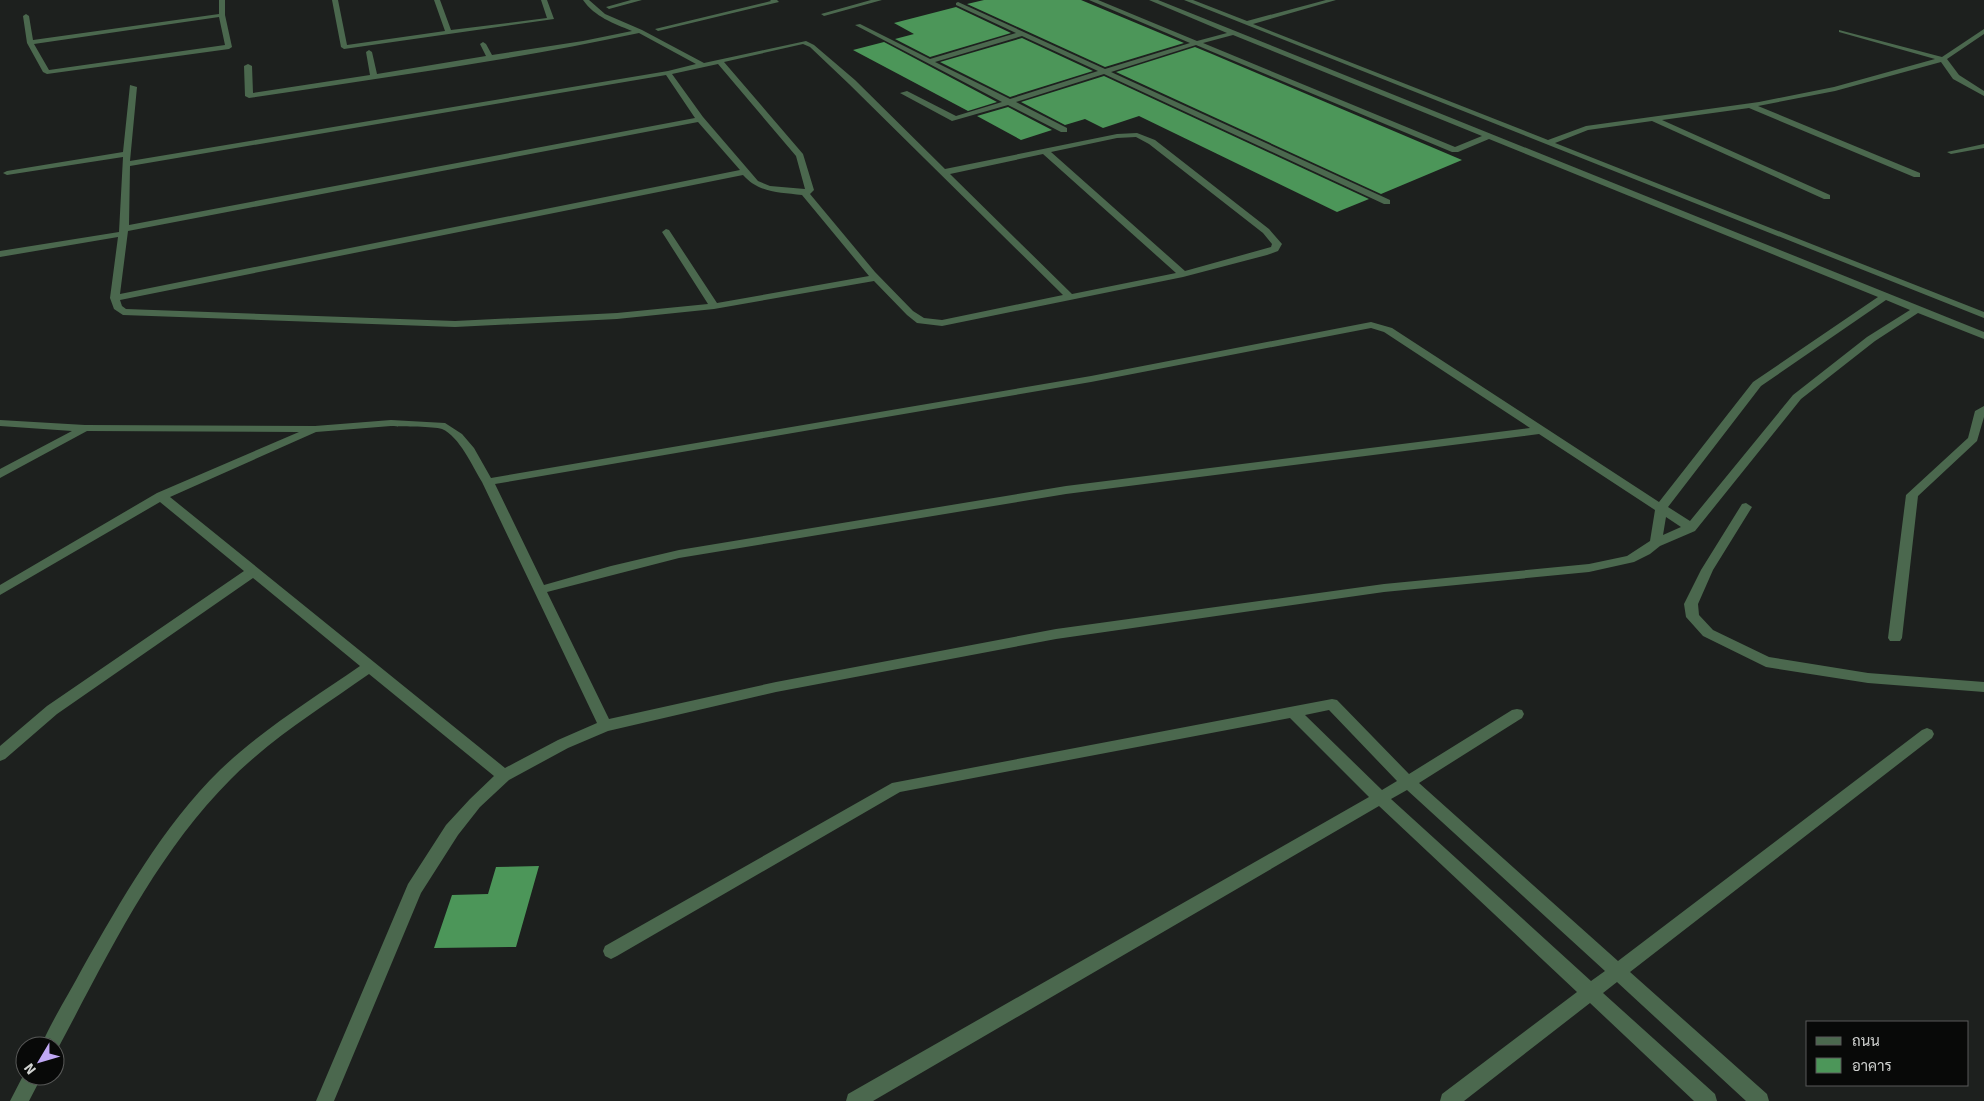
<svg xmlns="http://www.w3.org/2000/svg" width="1984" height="1101" viewBox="0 0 1984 1101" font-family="Signika,Sarabun,sans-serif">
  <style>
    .building { fill: #4c9659 }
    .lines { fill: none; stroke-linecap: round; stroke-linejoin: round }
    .minor { fill: #4b684e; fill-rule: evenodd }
  </style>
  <rect width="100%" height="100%" fill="#1d201e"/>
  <!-- building -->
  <path class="building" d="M984,0h97l103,43 -79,24 -138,-63z
    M956,7l55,26 -81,24 -35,-18 19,-5 -20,-11z
    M1022,38l71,33 -83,26 -70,-35z
    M884,42l113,60 -29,9 -115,-61z
    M1195,47l17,7 250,106 -81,34 -265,-122z
    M1104,76l265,123 -32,13 -198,-96 -36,12 -18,-9 -20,6 -44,-23z
    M1008,107l44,23 -31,10 -44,-24z
    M539,866l-23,81 -82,1 18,-53 36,-1 8,-27z"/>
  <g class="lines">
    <!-- minor -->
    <path class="minor" d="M219,0h6v15l7,32 -3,2 -182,25 -4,-2 -16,-29 -4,-27 3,-2 3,2 4,24 186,-26zM219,17l6,28 -176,25 -15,-26z
      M332,0h6l9,45 98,-14 -11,-31h6l11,30 96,-12 -6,-18h6l7,19 -210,30 -3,-2z
      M583,0h6l16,14 37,16 62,33 102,-22 8,4 41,35 90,89 172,-35 20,-1 18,7 114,89 13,15 -4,7 -11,4 -84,22 -241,49 -25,-3 -10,-8 -33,-34 -160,28 -97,10 -162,8 -332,-12 -9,-6 -4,-11 8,-61 -118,20v-6l119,-19 4,-75 -116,18 -4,-2 4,-2 116,-19 7,-67 7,2 -7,74 538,-90 28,-7 -57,-31c-130,28 -260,45 -390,65l-4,-2 -1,-30 4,-2 4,2 1,27 117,-18 -4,-23 3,-2 3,2 5,22 109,-18 -6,-12 3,-2 3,2 6,11 91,-14 49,-10c-19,-8 -37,-14 -49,-31zM803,44l7,3 39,37 214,211 -121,25 -18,-2 -11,-7 -38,-39 -65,-78 4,-4 -11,-36 -79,-92zM718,64l78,92 9,33 -35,-3 -12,-5 -55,-64 -31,-43zM666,75l29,43 -566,107 1,-59zM698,122l42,48 -620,124 8,-63zM1136,137l13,7 114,89 9,11 -1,3 -86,24 -134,-119 66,-14zM1043,154l133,119 -104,21 -122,-120zM743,175c16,18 36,17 59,20l67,81 -152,27 -48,-73 -3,-1 -4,3 46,72 -91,9 -162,8 -329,-12 -4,-3 -2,-6z
      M631,0h11l-33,9 -3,-2z
      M770,0h7l2,2 -121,29 -3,-2 116,-28z
      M871,0h11l-58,16 -3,-2z
      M1089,0h9l99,41 30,-8 -78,-33h9l826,332v7l-66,-26 -43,28 -74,58 -106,132 -35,15 -10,8 -16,8 -45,10 -205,20 -328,47 -280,53 -168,39 -40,17 -59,32 -29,27 -22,28 -37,58 -87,208h-18l92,-217 38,-59 24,-26 24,-23 -125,-102c-47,33 -97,64 -138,105 -77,77 -124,178 -175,273l-1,-6h-14c11,-26 28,-52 41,-77 40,-70 80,-142 138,-199 42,-40 92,-71 140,-104l-107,-88 -196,136 -52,45 -5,2v-15l47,-40 197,-135 -84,-69 -160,93v-10l157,-92 142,-61 -212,-1 -87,47v-9l72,-38 -72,-5v-6l85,5 230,1 76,-6 54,3 17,11 12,14 17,30 600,-102 280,-54 21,6 267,174 94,-120 125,-85 -389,-158 -31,13h-6l-256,-107 -85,27 279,128v4h-6l-280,-130 -88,28 51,26v4h-6l-53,-27 -56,16 -52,-28 7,-2 49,25 46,-14 -147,-77 5,-1 70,35 86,-26 -60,-28v-2l2,-1 147,67 85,-26zM1233,35l249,101 -27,11 -252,-104zM1022,36l76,35 -88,28 -75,-37zM1886,300l24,10 -43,27 -74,58 -103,126 -22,-14 93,-121zM1371,328l13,4 146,96 -464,58 -387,64 -68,16 -67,19 -49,-101 596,-102zM391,426c12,1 42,0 51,3 17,7 31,38 40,53l115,241 -39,17 -53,28 -335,-271 146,-65zM1539,434l116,76 -5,31 -23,15 -38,8 -205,20 -328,45 -280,53 -167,37 -62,-127 132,-34 387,-64zM1666,517l15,10 -18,8z
      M1184,0h9l54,21 79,-21h10l-83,24 295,116 38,-14 173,-24 75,-15 101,-28 -96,-27v-2l103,27 42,-28v5l-37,25 12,16 25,16v5l-31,-17 -12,-17 -106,29 -77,15 162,67v4h-6l-165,-69 -87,12 168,75v4h-6l-172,-78 -64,9 -33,13 429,169v6z
      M1984,144v4l-33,6 -4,-2z
      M1984,406v11l-7,24 -59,55 -16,142 -2,3h-10l-2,-3 18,-143 62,-57 7,-27z
      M1746,503l6,4 -39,63 -15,34 1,11 14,15 56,27 99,16 116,9v10l-116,-9 -102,-16 -63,-31 -17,-19 -2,-13 17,-34 41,-66z
      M1332,699l5,1 72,74 103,-64 5,-1 5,1 2,4 -2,4 -103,65 199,178 304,-231 5,-2 5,2 2,4 -2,4 -302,234 137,122 2,7h-23l-129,-119 -14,11 112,101 2,7h-23l-104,-98 -126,98h-24l2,-7 135,-102 -198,-186 -506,295h-27l2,-7 521,-297 -79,-79 -390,74 -283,164 -6,3 -6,-3 -2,-5 2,-5 287,-163zM1329,710l68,71 -15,9 -77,-75zM1407,790l198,181 -14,10 -200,-182z
      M25,1072v4h17l-13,25h-19z"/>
  </g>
  <!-- legend -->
  <rect x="1806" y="1021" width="162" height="65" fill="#080908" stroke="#585958"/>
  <rect x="1816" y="1037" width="25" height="8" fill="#4b684e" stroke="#585958"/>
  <text x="1852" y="1046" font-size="15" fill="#d0d2d0">ถนน</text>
  <rect x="1816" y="1058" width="25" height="15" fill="#4c9659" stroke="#585958"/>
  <text x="1852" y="1071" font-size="15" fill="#d0d2d0">อาคาร</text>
  <!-- north arrow -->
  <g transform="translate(40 1061) rotate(232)"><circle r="24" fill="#080908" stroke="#585958"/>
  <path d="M0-4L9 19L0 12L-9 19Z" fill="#c0a8f4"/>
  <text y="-8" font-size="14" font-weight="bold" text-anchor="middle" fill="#d0d2d0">N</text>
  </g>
</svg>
